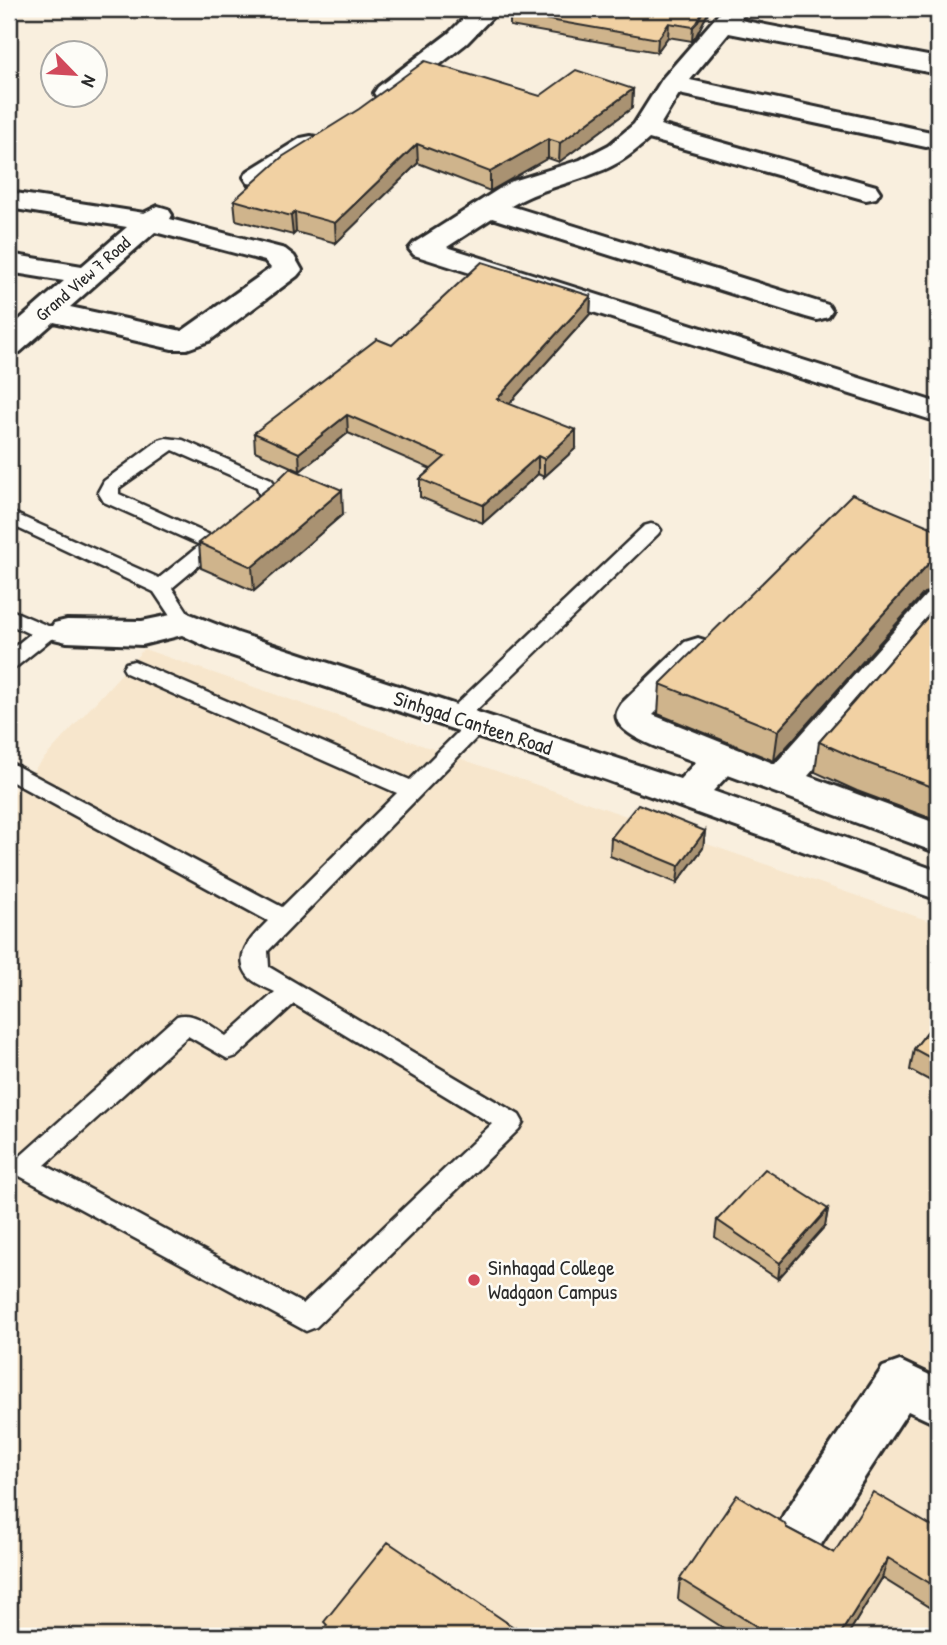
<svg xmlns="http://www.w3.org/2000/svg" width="947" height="1645" viewBox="0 0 947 1645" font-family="'Patrick Hand',sans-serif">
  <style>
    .built { fill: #f7e6cc }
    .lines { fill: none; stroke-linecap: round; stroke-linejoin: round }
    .lane-casing { stroke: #2b2b2b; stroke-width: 5 }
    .street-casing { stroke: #2b2b2b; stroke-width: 6 }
    .lane { fill: #fdfcf7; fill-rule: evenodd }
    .street { fill: #fdfcf7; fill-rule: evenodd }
    .wall { fill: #cfb48c; stroke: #2b2b2b; stroke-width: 2 }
    .shaded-wall { fill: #a99272; stroke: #2b2b2b; stroke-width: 2 }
    .building { fill: #f1d1a3; stroke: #2b2b2b; stroke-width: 2 }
    .poi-dot { fill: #d1495b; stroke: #fdfcf7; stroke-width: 2.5 }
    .labels { text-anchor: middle; stroke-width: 5; stroke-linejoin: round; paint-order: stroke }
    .far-street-label { font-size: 18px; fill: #2b2b2b; stroke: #fdfcf7 }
    .street-label { font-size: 21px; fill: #2b2b2b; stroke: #fdfcf7 }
    .poi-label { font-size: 21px; fill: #2b2b2b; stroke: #fdfcf7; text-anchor: start }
  </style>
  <rect width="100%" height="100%" fill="#f9efde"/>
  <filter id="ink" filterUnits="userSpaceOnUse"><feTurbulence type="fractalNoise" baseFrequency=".0143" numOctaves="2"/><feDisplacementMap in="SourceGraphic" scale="14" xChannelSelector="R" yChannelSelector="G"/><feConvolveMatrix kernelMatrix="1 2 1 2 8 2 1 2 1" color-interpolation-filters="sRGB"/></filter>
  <g filter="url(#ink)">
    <!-- built -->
    <path class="built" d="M144,649l794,275v712h-929v-839z"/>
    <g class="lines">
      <defs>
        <path id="lane" d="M166,438l17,2 88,39 9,11c0,15 -15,28 -31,24l-3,-4 14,-13 -3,-10 -84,-37 -54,38v6l93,42 12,-6 7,2 3,4 -62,52 23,35 -3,5h-14l-24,-36 -145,-68v-13l150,67 41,-33 -96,-43 -6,-10 6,-11 55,-41z
          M651,524l7,2 3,4 -3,4 -195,189 -8,2 -8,-2 -3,-5 3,-5 197,-187z
          M9,609l39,17h26l3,5 -3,5 -23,3 -35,28 -7,2v-18l21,-17 -21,-10z
          M134,661l276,119 60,-60 8,-2 8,2 3,5 -221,226 1,16 250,148 4,7 -4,7 -203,198 -10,4 -290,-157 -4,-7 4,-7 161,-144c18,-5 35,11 49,20l49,-44c-8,-4 -19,-8 -25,-14 -20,-22 4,-43 18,-57l-259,-141v-18l273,145 115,-114 -271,-120 -3,-5 3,-5zM294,1004l198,120 -189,180 -258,-139 143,-129 40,23 9,-3z"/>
        <path id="street" d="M473,9h27l-33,34 -71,56 -9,2 -9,-2 -4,-6 4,-6 71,-54z
          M723,9h25l-8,11 198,38v16l-209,-41 -39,47 236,51 10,2 2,8 -2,4 -10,2 -247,-53 -19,31 216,61 4,6 -4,6 -10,2 -217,-61c-16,14 -31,26 -51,33 -29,12 -60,17 -87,34l317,99 4,6 -4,6 -11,3 -11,-3 -314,-99 -45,29 491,156v19l-524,-167 -5,-6 5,-6 96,-61 70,-22 29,-15 25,-21 29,-46z
          M311,136l10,2 4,6 -4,6 -53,33 -10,2 -10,-2 -4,-6 4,-6 53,-33z
          M9,192l135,21 14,-7 10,3 4,6 -2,4 115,30 9,7 8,14 -5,6 -88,65 -22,8h-15l-118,-27 -34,30 -11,2v-25l55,-48 -55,-9v-18l73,12 45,-39 -118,-19zM155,232l110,29 6,7 -89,63 -112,-24z
          M938,592v33l-130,151 130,48v29l-210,-78 -15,16 225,80v29l-332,-120 -394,-131 -30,-14 -40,10 -75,-3 -13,-3 -5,-8 5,-8 13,-3 75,1 43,-9 53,21 442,146 16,-17c-19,-8 -74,-23 -79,-43 -2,-6 2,-11 5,-16l63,-61 13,-4 13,4 5,8 -63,65 122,49 151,-169z
          M900,1361l38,18v46l-30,-14 -88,135 -18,7 -18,-7 -7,-16 7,-16 99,-147z"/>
      </defs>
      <!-- lane casing -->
      <use href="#lane" class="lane-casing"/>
      <!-- street casing -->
      <use href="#street" class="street-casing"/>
      <!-- lane -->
      <use href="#lane" class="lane"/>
      <!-- street -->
      <use href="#street" class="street"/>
    </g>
    <!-- wall -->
    <path class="wall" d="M710,9l-14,27 -4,5 -24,-4 -11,15 -147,-26v-13z
      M633,89l-1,19 -73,54 -11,-4 -58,33 -72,-28 -82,80 -40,-11 -3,3 -57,-15 -2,-20 306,-104z
      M591,296l-1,18 -81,90 67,44 -32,29 -6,-3 -55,49 -63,-26v-18l11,-10 -83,-36 -48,38 -45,-20 -1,-18 138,-88z
      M343,514l-89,77 -53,-23 -2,-25z
      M938,530v60l-14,3 -150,168 -116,-47 2,-30z
      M938,605v216l-81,-30 -42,-19 4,-30z
      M705,831l-2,17 -26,35 -67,-27 1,-18z
      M938,1018v67l-28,-15 4,-21z
      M828,1209l-3,17 -47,53 -63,-42 2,-17z
      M787,1528l47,25 104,-23v69l-6,10 -50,-31 -35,58h-111l-58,-37 2,-20z"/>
    <!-- shaded-wall -->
    <path class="shaded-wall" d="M704,9h6l-14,27 -4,5 1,-14z
      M669,23l-1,14 -11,15 1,-13z
      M633,89l-1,19 -73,54 1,-19z
      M548,139v19l-58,33v-19z
      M417,144l1,19 -82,80 -1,-20z
      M295,212l1,20 -3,3 -2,-19z
      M591,296l-1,18 -93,103v-18z
      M347,415l1,18 -48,38 -1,-18z
      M576,430v18l-32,29v-18z
      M538,456v18l-55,49v-18z
      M342,490l1,24 -89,77 -2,-24z
      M938,561v29l-14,3 -150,168 4,-30 151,-168z
      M705,831l-2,17 -26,35 2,-17z
      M828,1209l-3,17 -47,53 2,-16z
      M888,1558l-6,20 -35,58h-8z
      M938,1588v11l-6,10z
      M515,1628v8h-6z"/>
    <!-- building -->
    <path class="building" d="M513,9h191l-7,14 -4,4 -24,-4 -11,16 -148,-26z
      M425,61l115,35 36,-26 57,19 -73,54 -12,-4 -58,33 -73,-28 -82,79 -40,-11 -4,4 -57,-16 48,-43 77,-48z
      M482,262l109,34 -94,103 79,31 -32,29 -6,-3 -55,49 -63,-26 25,-22 -98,-42 -48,38 -45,-20 123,-94 15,6z
      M290,468l52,22 -90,77 -53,-24 78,-62z
      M852,494l86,36v31l-9,2 -151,168 -118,-47z
      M938,605v184l-76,-28 -43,-19z
      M638,804l67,27 -26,35 -68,-28z
      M938,1018v44l-24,-13z
      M765,1169l63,40 -48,54 -63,-43z
      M873,1492l65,38v58l-50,-30 -49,78h-67l-92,-57 57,-84 47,28 3,5 47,25z
      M388,1542l127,86 -6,8h-192l10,-11 -3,-3z"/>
  </g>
  <!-- markers -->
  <circle class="poi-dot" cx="474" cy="1280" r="7"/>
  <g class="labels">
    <!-- far-street labels -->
    <g class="far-street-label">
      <text transform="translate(83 279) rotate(-41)" y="6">Grand View 7 Road</text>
    </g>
    <!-- street labels -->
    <g class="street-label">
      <text transform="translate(473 723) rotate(18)" y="7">Sinhgad Canteen Road</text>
    </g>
    <!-- poi labels -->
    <g class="poi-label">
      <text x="488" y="1275">Sinhagad College<tspan x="488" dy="24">Wadgaon Campus</tspan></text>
    </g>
  </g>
  <!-- margin -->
  <rect width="947" height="1645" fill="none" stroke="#fdfcf7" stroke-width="35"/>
  <rect x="18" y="18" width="912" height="1610" fill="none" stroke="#2b2b2b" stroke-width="2.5" filter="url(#ink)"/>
  <!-- north arrow -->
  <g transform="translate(74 74) rotate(115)"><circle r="33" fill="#fdfcf7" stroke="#a9a8a5" stroke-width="2"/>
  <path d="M0-5L12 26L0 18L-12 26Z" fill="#d1495b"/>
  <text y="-10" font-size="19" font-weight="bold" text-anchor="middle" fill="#2b2b2b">N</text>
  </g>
</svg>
